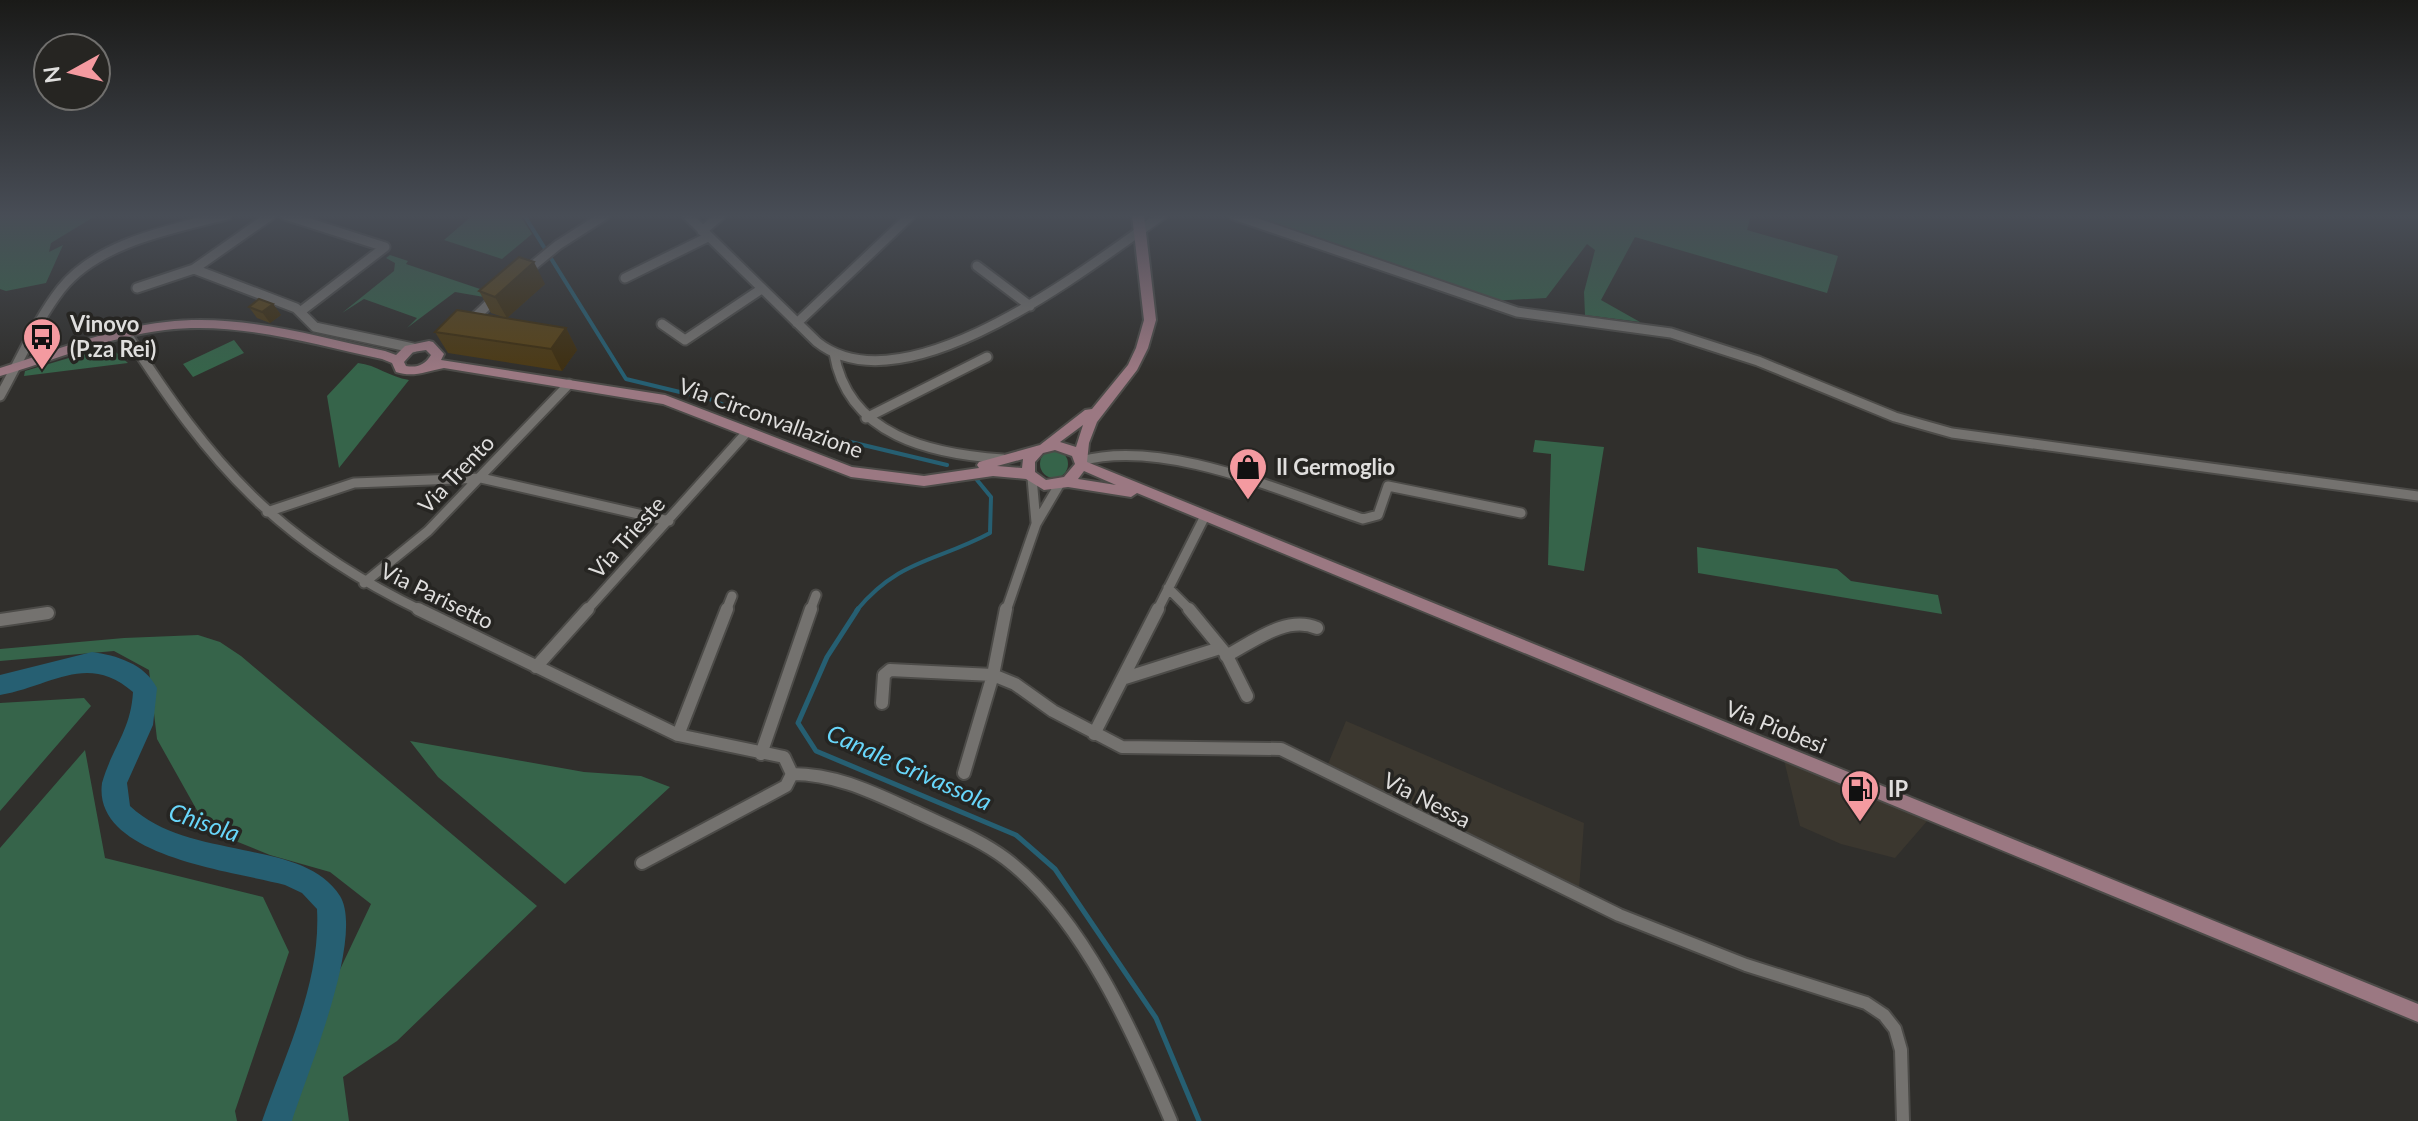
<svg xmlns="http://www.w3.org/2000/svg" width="2418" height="1121" viewBox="0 0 2418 1121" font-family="Lato,sans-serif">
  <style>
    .built { fill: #3b372f }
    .green { fill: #36644a }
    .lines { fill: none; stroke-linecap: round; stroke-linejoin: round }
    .stream-far1 { stroke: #265f72; stroke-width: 4 }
    .stream { stroke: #265f72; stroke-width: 5 }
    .river { fill: #265f72; fill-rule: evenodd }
    .street-far1-casing { stroke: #4c4b48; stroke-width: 13 }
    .street-casing { stroke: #4c4b48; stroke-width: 16 }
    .secondary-casing { stroke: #4c4b48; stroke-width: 4 }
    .street-far1 { stroke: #74726f; stroke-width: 9 }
    .street { stroke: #74726f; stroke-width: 12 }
    .secondary { fill: #9b7882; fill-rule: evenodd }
    .wall { fill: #4c3a15 }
    .shaded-wall { fill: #3e2f11 }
    .building { fill: #584318; stroke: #3e2f11; stroke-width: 2 }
    .labels { text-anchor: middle; stroke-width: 7; stroke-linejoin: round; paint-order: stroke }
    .poi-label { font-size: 22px; font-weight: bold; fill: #dfdedd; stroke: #262522; text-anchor: start }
    .street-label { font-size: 22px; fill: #dfdedd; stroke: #262522 }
    .water-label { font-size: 24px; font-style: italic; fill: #68d6fa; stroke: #262522 }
  </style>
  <rect width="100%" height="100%" fill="#302f2c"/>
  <!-- built -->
  <path class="built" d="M1346,721l238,102 -5,66 -251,-125z
    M1784,760l144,60 -33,38 -54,-14 -41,-18z"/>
  <!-- green -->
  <path class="green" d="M0,215h97l-46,28 -2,9 14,-7 -17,38 -40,8 -6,-2z
    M473,215h47l12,19 -30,25 -58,-19z
    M1751,215l-4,15 91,26 -11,37 -192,-56 -34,63 39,22 -55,-7 -1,-23 11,-42 -8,-6 -41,54 -55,3 -238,-85z
    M390,255l18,6 -2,3 83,28 -5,5 -29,-5 -48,36 10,-10 -53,-19 -22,14 52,-42 1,-8 -9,-5z
    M234,340l10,13 -51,24 -10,-13z
    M109,346l19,17 -104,13 1,-5z
    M358,363c19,2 31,14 51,17l-70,88 -12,-72z
    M1535,440l69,7 -20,124 -36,-6 3,-111 -18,-2z
    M1040 464a14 14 0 1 1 28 0a14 14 0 1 1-28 0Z
    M1697,547l140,22 14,12 87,14 4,19 -244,-41z
    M198,635l22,7 21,14 296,250 -140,135 -54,36 6,44h-67l18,-40 8,-44 63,-133 -41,-32 -60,-17 -62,-25 -51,-91 -8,-69 -35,-19 -114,10v-12l124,-11z
    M84,698l7,8 -91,105v-108z
    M410,741l174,31 57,4 29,11 -105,97 -127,-107z
    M85,750l20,108 158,39 26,55 -54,159 2,10h-237v-273z"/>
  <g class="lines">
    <!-- stream-far1 -->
    <path class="stream-far1" d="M524,215l102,164 87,21 41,19 193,46
      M856,611c43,-52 80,-49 134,-78l1,-36 -14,-17"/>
    <!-- stream -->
    <path class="stream" d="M858,609l-31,48 -29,66 18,28 200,84 39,34 101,149 43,103"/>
    <!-- river -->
    <path class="river" d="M92,652c24,3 53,12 65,36l-4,37 -26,58 3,23c31,29 72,35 113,44 33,7 77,14 97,46 25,41 -34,180 -48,225h-30c24,-69 59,-138 55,-212l-15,-16 -17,-8c-51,-14 -193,-28 -183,-102 10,-35 29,-53 31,-91 -46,-40 -81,-6 -133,3v-20z"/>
    <defs>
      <path id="street-far1" d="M285,215l100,32 -85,65
        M687,215l130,127c88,70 273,-76 345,-127
        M1234,215l283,97 154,21 87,28 137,56 57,16 466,63
        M702,231l19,-16
        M977,266l53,40
        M194,269l102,39 19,19 98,21
        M525,272l33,-27 47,-30
        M625,278l83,-41
        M137,288l57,-19 77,-54
        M469,323l26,-25
        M797,323l114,-108
        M662,324l23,16 75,-50
        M127,334c84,132 152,208 295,277
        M834,353c14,83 97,101 169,106
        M0,396c20,-35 36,-75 61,-107 37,-47 112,-60 166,-74
        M866,418l121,-61
        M1081,461c84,-23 201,31 282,58l15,-4 10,-29 133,27
        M1032,478l4,44
        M267,512l87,-29 127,-5 188,43
        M364,583l64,-52 141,-147
        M1168,588l23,23
        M586,611l161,-179
        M726,611l6,-15
        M810,611l6,-16
        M1006,611l30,-87 23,-39
        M1157,611l48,-95"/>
      <path id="street" d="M418,609l260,126 106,22 8,17 -6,12 -144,77
        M1189,609l37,45 21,42
        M0,620l48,-7
        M1226,656c27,-14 60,-41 91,-28
        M536,667l52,-58
        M1125,678l95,-30
        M882,703l2,-28 6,-5 103,5 22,9 38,27 69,36 159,2 338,166 127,50 120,38 18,12 11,14 6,21 2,71
        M1094,734l64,-125
        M678,735l49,-126
        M761,754l50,-145
        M964,773l29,-98 13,-66
        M792,774c45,0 82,19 122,37 31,15 64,27 92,48 77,59 128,175 165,262"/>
      <path id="secondary" d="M1132,215h12l12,105 -8,28 -11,22 -40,52 -8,21 -2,19 1331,542v18l-1281,-529 -6,4 -63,-10 -24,3 -18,-11 -33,-3 -69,10 -73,-9 -188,-73 -219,-36c-18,3 -30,10 -48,4l-4,-9 -10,-4c-71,-15 -144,-38 -217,-29 -57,7 -110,30 -165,46v-8c55,-17 109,-40 166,-46 74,-9 148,14 219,29l11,4 9,-9 24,-5 4,1 11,12 -3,6 224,35 187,72 72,9 55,-8 -2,-3 2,-3 61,-17 45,-35 7,-1 36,-44 8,-17 8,-28zM426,350l5,5c-6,10 -14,13 -25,11l-2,-4 9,-10zM1083,425l-7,22 -16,-5zM1055,450l17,6 3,8 -11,13 -18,3 -11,-8v-10l8,-9zM1023,459l-1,9 -25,-2zM1084,471l32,14 -38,-6z"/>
    </defs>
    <!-- street-far1 casing -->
    <use href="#street-far1" class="street-far1-casing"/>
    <!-- street casing -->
    <use href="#street" class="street-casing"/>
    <!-- secondary casing -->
    <use href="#secondary" class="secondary-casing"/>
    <!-- street-far1 -->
    <use href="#street-far1" class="street-far1"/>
    <!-- street -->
    <use href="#street" class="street"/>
    <!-- secondary -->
    <use href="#secondary" class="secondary"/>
  </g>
  <!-- wall -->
  <path class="wall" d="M545,284l-38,34 59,10 11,22 -15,21 -114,-18 -13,-21 68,-15 -12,-4 -12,-22z
    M273,304l8,11 -11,8 -13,-5 -8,-11z"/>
  <!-- shaded-wall -->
  <path class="shaded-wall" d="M534,262l11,22 -38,34 -12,-21z
    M273,304l8,11 -11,8 -8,-11z
    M566,328l11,22 -15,21 -11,-22z"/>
  <!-- building -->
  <path class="building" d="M519,257l15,5 -39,35 -16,-6z
    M259,299l14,5 -11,8 -13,-5z
    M457,310l109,18 -15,21 -116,-17z"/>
  <!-- sky -->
  <linearGradient id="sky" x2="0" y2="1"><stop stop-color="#1a1a18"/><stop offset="0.58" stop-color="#484d56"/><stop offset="1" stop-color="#484d56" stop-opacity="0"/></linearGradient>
  <rect width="2418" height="372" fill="url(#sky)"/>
  <!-- icons -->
  <defs>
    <symbol id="bus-pin" viewBox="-11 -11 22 30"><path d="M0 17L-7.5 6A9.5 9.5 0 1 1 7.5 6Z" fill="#f49aa0" stroke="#262522"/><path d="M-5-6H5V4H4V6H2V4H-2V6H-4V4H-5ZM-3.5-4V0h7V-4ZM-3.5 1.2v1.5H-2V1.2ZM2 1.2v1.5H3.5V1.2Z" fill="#111"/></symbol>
    <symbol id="shop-pin" viewBox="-11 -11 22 30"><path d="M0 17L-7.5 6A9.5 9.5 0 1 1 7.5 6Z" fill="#f49aa0" stroke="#262522"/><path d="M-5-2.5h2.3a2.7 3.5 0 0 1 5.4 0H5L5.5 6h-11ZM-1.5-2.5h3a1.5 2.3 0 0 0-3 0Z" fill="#111"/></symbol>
    <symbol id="fuel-pin" viewBox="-11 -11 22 30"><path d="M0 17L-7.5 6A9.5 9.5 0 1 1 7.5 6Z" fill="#f49aa0" stroke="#262522"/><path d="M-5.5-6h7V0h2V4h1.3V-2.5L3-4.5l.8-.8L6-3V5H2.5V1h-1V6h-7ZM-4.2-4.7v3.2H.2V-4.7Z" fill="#111"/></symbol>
  </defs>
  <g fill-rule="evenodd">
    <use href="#bus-pin" x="20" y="315" width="44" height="60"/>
    <use href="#shop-pin" x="1226" y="445" width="44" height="60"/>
    <use href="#fuel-pin" x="1838" y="767" width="44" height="60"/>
  </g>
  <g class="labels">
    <!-- poi labels -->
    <g class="poi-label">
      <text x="70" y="332">Vinovo<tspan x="70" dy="25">(P.za Rei)</tspan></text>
      <text x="1276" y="475">Il Germoglio</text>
      <text x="1888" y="797">IP</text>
    </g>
    <!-- street labels -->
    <g class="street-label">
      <text transform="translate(771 418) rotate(20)" y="8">Via Circonvallazione</text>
      <text transform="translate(456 474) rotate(-46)" y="8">Via Trento</text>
      <text transform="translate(627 537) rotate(-48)" y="8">Via Trieste</text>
      <text transform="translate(437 596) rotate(26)" y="8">Via Parisetto</text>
      <text transform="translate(1776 727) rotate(22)" y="8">Via Piobesi</text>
      <text transform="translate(1427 800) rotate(27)" y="8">Via Nessa</text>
    </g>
    <!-- water labels -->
    <g class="water-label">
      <text transform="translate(909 768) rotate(24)" y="8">Canale Grivassola</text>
      <text transform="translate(204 823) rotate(19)" y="8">Chisola</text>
    </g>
  </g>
  <!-- north arrow -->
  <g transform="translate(72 72) rotate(262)"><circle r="38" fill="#262522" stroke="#706f6d" stroke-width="2"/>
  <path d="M0-6L14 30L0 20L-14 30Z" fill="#f49aa0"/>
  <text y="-12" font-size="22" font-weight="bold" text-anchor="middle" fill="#dfdedd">N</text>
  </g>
</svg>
